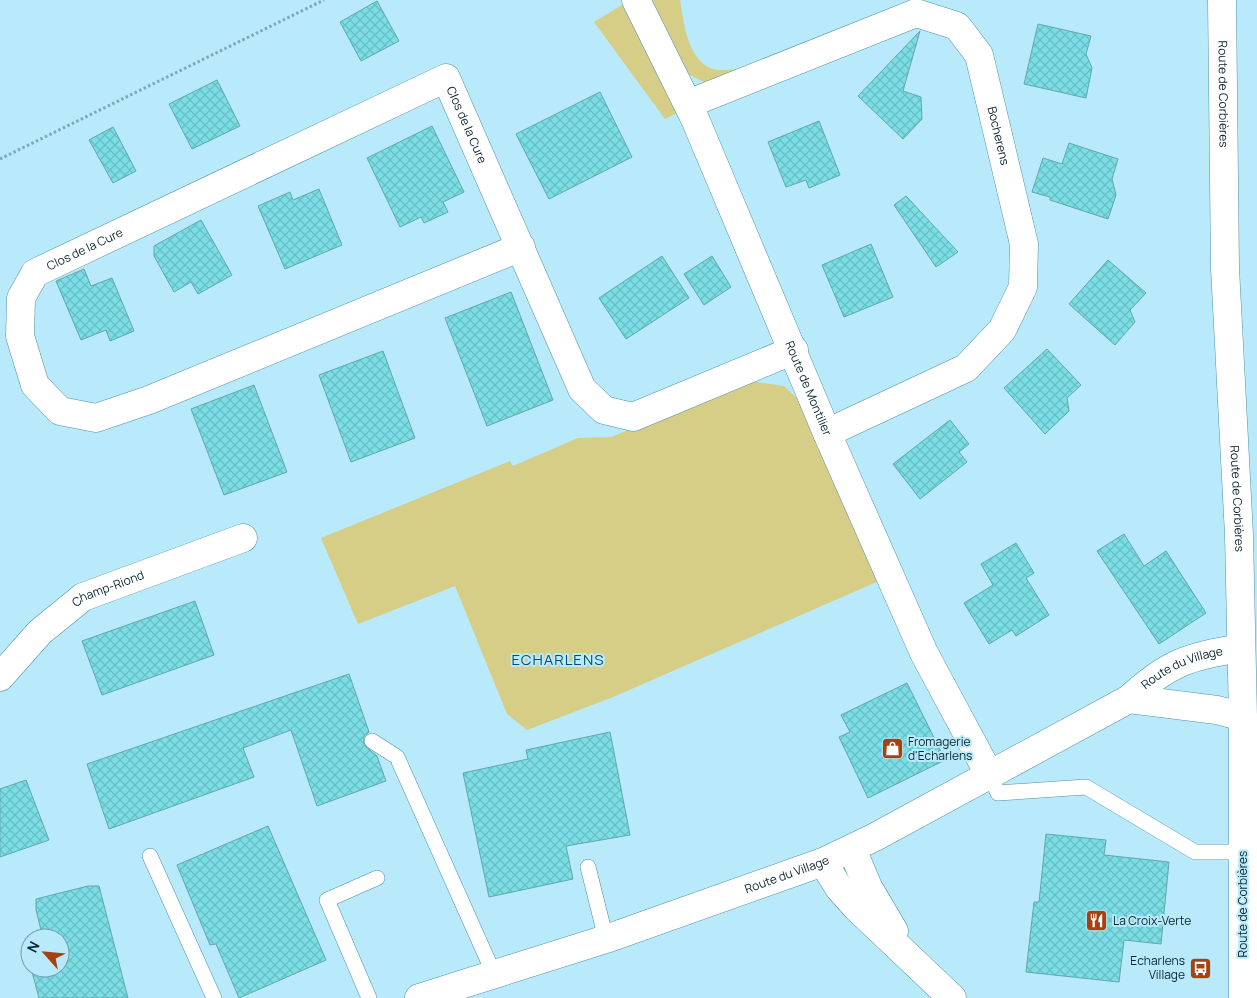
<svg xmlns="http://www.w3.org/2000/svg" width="1257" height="998" viewBox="0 0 1257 998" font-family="Manrope,sans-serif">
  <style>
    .green { fill: #d6cd86 }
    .building { fill: url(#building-cross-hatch); stroke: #61a7ad }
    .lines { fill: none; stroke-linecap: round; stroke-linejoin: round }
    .lane-casing { stroke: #5290a5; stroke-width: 16 }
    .street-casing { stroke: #5290a5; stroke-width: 29 }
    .secondary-casing { stroke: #5290a5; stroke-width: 29 }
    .path { stroke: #7ea8b7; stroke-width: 3; stroke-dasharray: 2.5 2.5; stroke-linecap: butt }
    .lane { stroke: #fff; stroke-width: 15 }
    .street { stroke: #fff; stroke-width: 28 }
    .secondary { stroke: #fff; stroke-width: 28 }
    .labels { text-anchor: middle; stroke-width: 4; stroke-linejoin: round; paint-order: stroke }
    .street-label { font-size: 12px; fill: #0a242d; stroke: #b8eafc }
    .poi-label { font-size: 12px; fill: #0a242d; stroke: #b8eafc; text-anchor: start }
    .quarter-label { font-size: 15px; letter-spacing: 1px; fill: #085164; stroke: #b8eafc }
  </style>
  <defs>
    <pattern id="building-cross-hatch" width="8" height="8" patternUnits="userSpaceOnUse" patternTransform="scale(1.25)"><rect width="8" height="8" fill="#7bdee5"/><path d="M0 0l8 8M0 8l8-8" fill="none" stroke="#69bec5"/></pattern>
  </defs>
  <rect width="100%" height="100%" fill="#b8eafc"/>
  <!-- green -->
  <path class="green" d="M646,0h34c4,23 7,57 30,68 8,4 23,1 32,1l-20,12 -18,1 -16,-8 -26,-43z
    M627,2l52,110 -14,7 -71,-97z
    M751,381l33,5 21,20 74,175 -266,116 -86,33 -20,-16 -52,-128 -97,38 -37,-86 189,-77 3,5 65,-28 33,-1z"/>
  <!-- building -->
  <path class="building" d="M377,1l22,40 -38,20 -21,-39z
    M1038,24l53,12 -5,18 6,14 -6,30 -62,-14z
    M920,31l-17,60 18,6 1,22 -19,20 -45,-43z
    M217,80l23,46 -48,23 -23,-45z
    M600,92l32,65 -83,42 -33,-65z
    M819,121l21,54 -31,13 -3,-8 -20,7 -18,-45z
    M432,126l32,66 -21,10 5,10 -24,11 -3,-6 -21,10 -33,-69z
    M113,127l23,44 -23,12 -24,-43z
    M1069,143l49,16 -6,20 4,16 -8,24 -58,-19v-3l-18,-5 11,-34 19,6z
    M319,189l23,56 -57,24 -27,-63 32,-14 3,8z
    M906,196l52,56 -22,15 -42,-62z
    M201,220l31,55 -34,19 -7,-12 -17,10 -20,-36v-10z
    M871,244l22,53 -49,20 -22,-52z
    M662,256l27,42 -63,41 -27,-41z
    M712,256l19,31 -27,18 -20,-31z
    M1108,260l38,33 -16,17 5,12 -20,23 -46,-41z
    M84,269l7,17 21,-8 22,53 -24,10 -4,-11 -25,10 -25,-59z
    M511,292l42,108 -66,26 -42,-108z
    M1047,349l34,36 -14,13 2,13 -24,23 -41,-46z
    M383,351l32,87 -64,24 -32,-87z
    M254,385l33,87 -63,23 -33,-86z
    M950,420l19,24 -10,8 8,10 -47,37 -27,-35z
    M1124,534l20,32 22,-15 40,62 -47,31 -62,-93z
    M1016,543l18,30 -8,5 23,37 -33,21 -4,-6 -23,14 -25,-41 29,-18 -12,-21z
    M195,601l19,54 -112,40 -20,-54z
    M349,674l20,58 -5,4v9l13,11 9,25 -69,25 -26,-76 -48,18 11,29 -145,52 -22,-65z
    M907,683l38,77 -77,38 -29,-61 11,-5 -9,-17z
    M610,732l20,103 -64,11 7,33 -84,18 -26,-124 65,-14 -2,-9z
    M26,780l23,60 -49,17v-68z
    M268,826l58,134 -87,38 -23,-54 -6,1 -33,-80z
    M1046,834l60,6 -2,15 65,7 -8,82 -37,-4 -5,42 -93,-10 8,-70h5z
    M88,886h11l29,112h-89l-8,-30h29v-30h-17l-7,-28v-11z"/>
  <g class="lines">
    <defs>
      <path id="lane" d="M372,741l25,16 97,217
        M989,774l9,19 88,-6 109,65h48
        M150,856l64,142
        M588,867l18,72
        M369,998l-42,-98 50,-22"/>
      <g id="street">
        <path id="s1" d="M636,0l59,119 132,314 97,220 65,121"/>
        <path id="s2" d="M688,104l228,-91 41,13 22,29 45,189 -1,43 -21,43 -36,38 -139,65"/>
        <path id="s3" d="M521,247l-372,153 -53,18 -36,-7 -25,-26 -15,-49 1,-38 14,-25 411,-195 136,311 22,21 29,7 161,-67"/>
        <path id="s4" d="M0,677l40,-45 43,-35 160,-59"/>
        <path d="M852,849l16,38 26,44"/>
        <path d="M823,862l16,26 18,20 95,90"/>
      </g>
      <g id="secondary">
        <path id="s5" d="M1222,0l3,268 14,267 4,182v281"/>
        <path d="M1129,699l88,11 26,7"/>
        <path id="s6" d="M419,998l187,-59 217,-77 52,-25 254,-138c39,-36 60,-43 112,-51"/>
      </g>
    </defs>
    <!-- lane casing -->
    <use href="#lane" class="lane-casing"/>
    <!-- street casing -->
    <use href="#street" class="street-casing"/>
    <!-- secondary casing -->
    <use href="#secondary" class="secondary-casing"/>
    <!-- path -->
    <path class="path" d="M0,159l324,-159"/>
    <!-- lane -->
    <use href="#lane" class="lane"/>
    <!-- street -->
    <use href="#street" class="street"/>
    <!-- secondary -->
    <use href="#secondary" class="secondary"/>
  </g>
  <!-- icons -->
  <defs>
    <symbol id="shop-square" viewBox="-11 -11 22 22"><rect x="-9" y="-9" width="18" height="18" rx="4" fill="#a64210" stroke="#b8eafc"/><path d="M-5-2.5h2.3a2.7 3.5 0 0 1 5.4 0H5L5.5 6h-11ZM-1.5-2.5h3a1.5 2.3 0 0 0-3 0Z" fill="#fff"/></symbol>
    <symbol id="restaurant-square" viewBox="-11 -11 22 22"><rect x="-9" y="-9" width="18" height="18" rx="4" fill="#a64210" stroke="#b8eafc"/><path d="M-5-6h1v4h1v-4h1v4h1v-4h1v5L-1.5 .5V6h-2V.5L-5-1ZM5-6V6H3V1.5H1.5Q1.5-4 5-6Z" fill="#fff"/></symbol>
    <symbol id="bus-square" viewBox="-11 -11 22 22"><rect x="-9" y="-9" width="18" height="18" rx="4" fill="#a64210" stroke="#b8eafc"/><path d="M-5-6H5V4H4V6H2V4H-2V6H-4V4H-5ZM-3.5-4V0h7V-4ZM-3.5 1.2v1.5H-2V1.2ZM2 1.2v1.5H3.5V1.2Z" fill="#fff"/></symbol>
  </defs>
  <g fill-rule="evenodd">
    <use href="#shop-square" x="880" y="736" width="25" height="25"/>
    <use href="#restaurant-square" x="1084" y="908" width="25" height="25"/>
    <use href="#bus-square" x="1188" y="956" width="25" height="25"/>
  </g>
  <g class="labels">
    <!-- street labels -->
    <g class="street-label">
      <text dy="4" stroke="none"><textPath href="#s5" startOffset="94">Route de Corbières</textPath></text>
      <text dy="4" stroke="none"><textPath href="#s3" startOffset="1155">Clos de la Cure</textPath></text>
      <text dy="4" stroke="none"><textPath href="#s2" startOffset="408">Bocherens</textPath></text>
      <text dy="4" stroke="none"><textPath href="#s3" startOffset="704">Clos de la Cure</textPath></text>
      <text dy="4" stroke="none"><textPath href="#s1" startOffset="425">Route de Montilier</textPath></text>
      <text dy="4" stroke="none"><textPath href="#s5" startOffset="499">Route de Corbières</textPath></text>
      <text dy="4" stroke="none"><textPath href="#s4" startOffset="142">Champ-Riond</textPath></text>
      <text dy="4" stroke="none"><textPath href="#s6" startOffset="836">Route du Village</textPath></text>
      <text dy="4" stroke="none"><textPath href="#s6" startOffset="388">Route du Village</textPath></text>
      <text transform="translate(1243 904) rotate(-90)" y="4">Route de Corbières</text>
    </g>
    <!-- poi labels -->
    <g class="poi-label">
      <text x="908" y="746">Fromagerie<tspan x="908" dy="14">d'Echarlens</tspan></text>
      <text x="1113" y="925">La Croix-Verte</text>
      <text x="1185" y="965" text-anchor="end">Echarlens<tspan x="1185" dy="14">Village</tspan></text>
    </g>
    <!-- quarter labels -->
    <g class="quarter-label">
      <text x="558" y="665">ECHARLENS</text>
    </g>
  </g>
  <!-- north arrow -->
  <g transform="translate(45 953) rotate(297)"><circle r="24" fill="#b8eafc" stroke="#729ba9"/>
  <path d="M0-4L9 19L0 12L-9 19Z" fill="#a64210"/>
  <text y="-8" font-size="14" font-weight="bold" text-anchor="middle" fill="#0a242d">N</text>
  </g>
</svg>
